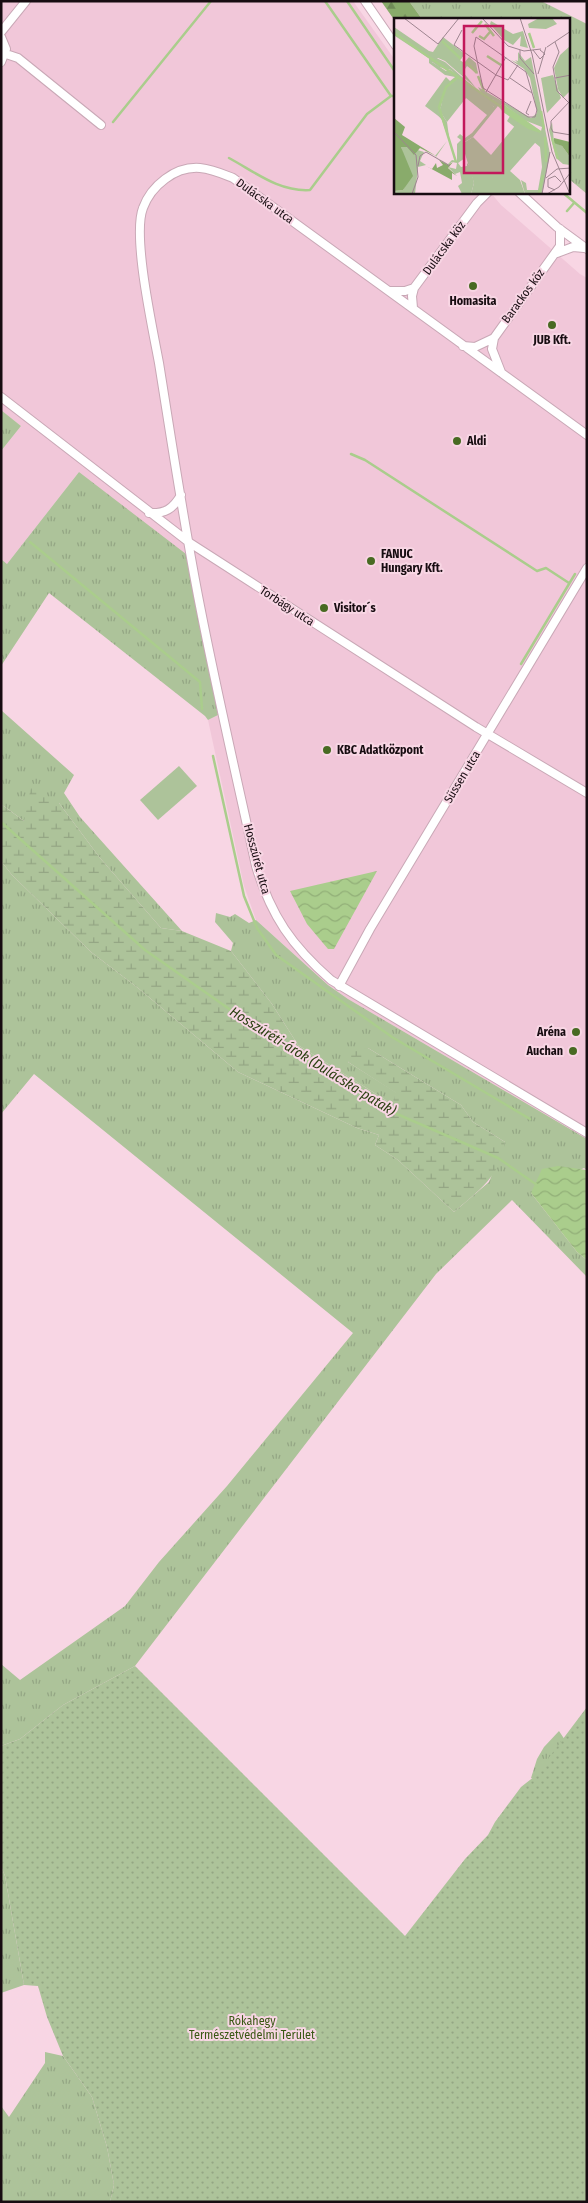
<svg xmlns="http://www.w3.org/2000/svg" width="588" height="2203" viewBox="0 0 588 2203" font-family="'Fira Sans Condensed',sans-serif">
  <style>
    .built { fill: #f1c7d9 }
    .grass { fill: url(#grass-tufts) }
    .forest { fill: url(#forest-firs) }
    .wetland { fill: url(#wetland-marsh) }
    .park { fill: url(#park-dots) }
    .pitch { fill: #adc39a }
    .water { fill: url(#water-waves) }
    .lines { fill: none; stroke-linecap: round; stroke-linejoin: round }
    .stream { stroke: #aacd8c; stroke-width: 2.5 }
    .street-casing { stroke: #c9a8b6; stroke-width: 10 }
    .street { stroke: #fff; stroke-width: 8 }
    .poi-dot { fill: #486a22; stroke: #f8d6e4; stroke-width: 2 }
    .labels { text-anchor: middle; stroke-width: 4; stroke-linejoin: round; paint-order: stroke }
    .street-label { font-size: 12px; fill: #170c11; stroke: #f8d6e4 }
    .poi-label { font-size: 12px; font-weight: bold; fill: #170c11; stroke: #f8d6e4; text-anchor: start }
    .park-label { font-size: 12px; fill: #395814; stroke: #f8d6e4 }
    .water-label { font-size: 14px; font-style: italic; fill: #2a4011; stroke: #f8d6e4 }
    .inset-river { fill: none; stroke: #aacd8c; stroke-width: 2.5 }
    .inset-road { fill: none; stroke: #9e8590; stroke-width: 1 }
    .view { fill: #c2185b; fill-opacity: 0.15; stroke: #c2185b; stroke-width: 2.5 }
    .inset-edge { fill: none; stroke: #170c11; stroke-width: 2.5 }
  </style>
  <defs>
    <pattern id="grass-tufts" width="24" height="20" patternUnits="userSpaceOnUse" patternTransform="scale(1.25)"><rect width="24" height="20" fill="#adc39a"/><path d="M3 7l-1-3M5 7V3M7 7l1-3M15 17l-1-3M17 17v-4M19 17l1-3" fill="none" stroke="#94a684"/></pattern>
    <pattern id="forest-firs" width="22" height="20" patternUnits="userSpaceOnUse" patternTransform="scale(1.25)"><rect width="22" height="20" fill="#89ab6b"/><path d="M5 1l3.5 6h-7zM16 11l3.5 6h-7z" fill="#6f8a57"/></pattern>
    <pattern id="wetland-marsh" width="20" height="14" patternUnits="userSpaceOnUse" patternTransform="scale(1.25)"><rect width="20" height="14" fill="#adc39a"/><path d="M1 5h8M5 5V1M11 12h8M15 12V8" fill="none" stroke="#94a684"/></pattern>
    <pattern id="park-dots" width="8" height="8" patternUnits="userSpaceOnUse" patternTransform="scale(1.25)"><rect width="8" height="8" fill="#adc39a"/><path d="M2 2h.1M6 6h.1" fill="none" stroke="#94a684" stroke-width="1.8" stroke-linecap="round"/></pattern>
    <pattern id="water-waves" width="16" height="10" patternUnits="userSpaceOnUse" patternTransform="scale(1.25)"><rect width="16" height="10" fill="#aacd8c"/><path d="M0 5q4-4 8 0t8 0" fill="none" stroke="#92af78"/></pattern>
  </defs>
  <rect width="100%" height="100%" fill="#f8d6e4"/>
  <!-- built -->
  <path class="built" d="M1,1h352l42,59 1,132 95,1 10,12 79,69 7,4v861l-239,-140 -20,-14 -72,-65 -12,-34 -36,-166 10,-5 -16,-74 -123,-169 -72,92 -6,-5v-108l20,-25 -20,-16z"/>
  <!-- grass -->
  <path class="grass" d="M409,1h132l46,23v170l-18,-15v-160h-147z
    M1,410l20,16 -20,25z
    M79,472l107,82 32,161 -10,5 -3,-4 -156,-123 -48,73v-107l6,5z
    M1,710l73,65 -10,18 16,24 102,114 -21,-3 -61,-70 -41,-55 -35,18 -23,-17z
    M1,861l11,14 79,77 47,36 100,84 119,56 22,7 -4,10 23,15 56,52 35,-30 16,-40 -32,-20 -12,-17 -93,-57 -20,14 49,31 -5,11 -94,-59 -26,-41 -41,-53 2,-8 -18,-21 1,-9 14,4 5,-3 14,9 7,-3 72,65 20,14 239,140v31l-3,-2 -53,25 46,59 10,8v17l-75,-77 -76,74 -301,392 -72,39 -43,34 -19,7v-82l19,16 105,-74 34,-44 68,-76 126,-153 -319,-259 -33,40z
    M559,1731l6,9 -30,39 -4,-1 6,-19 7,-12z
    M1,1866l4,10 19,109 -23,8z
    M45,2052l18,4 29,41 15,50 7,38 -4,17h-109v-96l8,11 36,-54z"/>
  <!-- forest -->
  <path class="forest" d="M381,1h28l13,18h-26l-1,2z"/>
  <!-- wetland -->
  <path class="wetland" d="M31,787l28,16 41,55 61,70 21,3 49,20 41,53 26,41 94,59 4,-11 -48,-31 6,-13 14,-1 93,57 12,17 32,20c-2,32 -29,51 -51,70l-56,-52 -23,-15 4,-10 -22,-7 -119,-56 -100,-84 -47,-36 -79,-77 -11,-14v-57l23,17z"/>
  <!-- park -->
  <path class="park" d="M135,1666l270,270 60,-77 23,-24 7,-13 26,-35 14,-11 52,-69v495h-477l4,-17 -7,-38 -15,-50 -29,-41 -16,-39 -9,-31 -14,-1 -19,-109 -4,-10v-120l19,-7 43,-34z"/>
  <!-- pitch -->
  <path class="pitch" d="M179,766l18,20 -39,34 -18,-20z"/>
  <!-- water -->
  <path class="water" d="M377,871l-43,78h-6l-21,-25 -17,-33z
    M558,1166l29,4v90l-10,-8 -46,-59 11,-24z"/>
  <g class="lines">
    <!-- stream -->
    <path class="stream" d="M325,1l66,95
      M347,1l49,72
      M113,122l98,-121
      M229,158c26,14 50,34 81,32l57,-76 24,-18h5
      M562,192l25,21
      M567,211l7,-8
      M351,454l14,6 172,111 9,-3 23,15
      M30,542l170,140 2,27
      M521,664l54,-90
      M213,756l31,140 13,32 19,27 116,82 138,82
      M1,822l144,128 127,89 125,75 101,44 39,27"/>
    <defs>
      <path id="street" d="M365,1l31,45
        M1,32l25,-31
        M1,37l5,12 -5,13
        M6,54l12,4 83,67
        M519,192l38,35 30,22
        M557,253l16,-6 11,1
        M390,291h15l9,-3
        M413,308l-1,-12 2,-8 63,-85 11,-11
        M463,346l12,1 19,-9
        M501,372l-9,-23 2,-11 66,-92v-17
        M1,397l189,146 286,184 111,66
        M587,435l-354,-257c-10,-4 -21,-9 -33,-10 -25,-2 -49,18 -57,40 -11,28 10,122 16,155 13,81 25,162 41,243 17,87 37,173 56,260 15,50 36,80 75,114l256,153
        M149,513c16,1 24,-4 32,-18
        M339,986l31,-57 217,-361"/>
    </defs>
    <!-- street casing -->
    <use href="#street" class="street-casing"/>
    <!-- street -->
    <use href="#street" class="street"/>
  </g>
  <!-- markers -->
  <g class="poi-dot">
    <circle cx="473" cy="286" r="5"/>
    <circle cx="552" cy="325" r="5"/>
    <circle cx="457" cy="441" r="5"/>
    <circle cx="371" cy="561" r="5"/>
    <circle cx="324" cy="608" r="5"/>
    <circle cx="327" cy="750" r="5"/>
    <circle cx="576" cy="1032" r="5"/>
    <circle cx="573" cy="1051" r="5"/>
  </g>
  <g class="labels">
    <!-- street labels -->
    <g class="street-label">
      <text transform="translate(265 201) rotate(36)" y="4">Dulácska utca</text>
      <text transform="translate(444 248) rotate(-54)" y="4">Dulácska köz</text>
      <text transform="translate(523 296) rotate(-54)" y="4">Barackos köz</text>
      <text transform="translate(287 606) rotate(33)" y="4">Torbágy utca</text>
      <text transform="translate(462 777) rotate(-59)" y="4">Süssen utca</text>
      <text transform="translate(257 859) rotate(75)" y="4">Hosszúrét utca</text>
    </g>
    <!-- poi labels -->
    <g class="poi-label">
      <text x="473" y="305" text-anchor="middle">Homasita</text>
      <text x="552" y="344" text-anchor="middle">JUB Kft.</text>
      <text x="467" y="445">Aldi</text>
      <text x="381" y="558">FANUC<tspan x="381" dy="14">Hungary Kft.</tspan></text>
      <text x="334" y="612">Visitor´s</text>
      <text x="337" y="754">KBC Adatközpont</text>
      <text x="566" y="1036" text-anchor="end">Aréna</text>
      <text x="563" y="1055" text-anchor="end">Auchan</text>
    </g>
    <!-- park labels -->
    <g class="park-label">
      <text x="252" y="2025">Rókahegy<tspan x="252" dy="14">Természetvédelmi Terület</tspan></text>
    </g>
    <!-- water labels -->
    <g class="water-label">
      <text transform="translate(313 1061) rotate(32)" y="5">Hosszúréti-árok (Dulácska-patak)</text>
    </g>
  </g>
  <!-- overview -->
  <g transform="translate(394 18)">
    <rect width="176" height="176" fill="#f8d6e4"/>
    <path d="M145,0h13l5,6 -11,5 -17,-1 -1,-4zM97,3l22,13 10,-3 5,17 -8,-2 1,-10 -8,9 -9,-5 -14,-16zM49,19l22,17 -5,6 4,3 5,-6 7,6 2,11 -11,-8 -4,6 13,16 -31,-27 -7,-3 -6,4 14,9 5,-1 43,37v-7l-11,-4 -5,-9 53,31 6,-5 -7,-35 -6,-9 -13,-9 7,3 -3,-3 3,1v-9l7,9 6,-4 19,97 -8,40h-17l-4,-14 5,3 1,7h11l4,-23 -2,-20 -6,-5 -25,29 24,-29 -26,-21 3,-5 29,17 -3,-5 5,3 1,-4 -18,-7 -21,-16 -4,2 4,6 -5,-6 -25,31 -10,6 2,15 -7,5 3,4 6,-1v-3l3,3 4,17 -3,11h-9l-4,-8 4,-3 -2,-11 -5,2 -7,-7 8,2 1,-6 -5,-1 -4,3 -13,-9 12,-15 -11,16 12,7 4,-4 5,1v-17l4,-4 -4,-3 3,-3 5,4 7,-5 15,-18 -21,-17 -19,24 -7,-11 4,-19 -6,19 3,7 -16,-12 21,-29 4,4 5,-4 -10,-2 -16,-12v-12l4,1zM176,28v45l-7,7 -5,-9 -4,-21 6,-13zM159,57l8,23 -14,15 -6,-35zM158,104l2,20 8,4 8,11v8l-7,-1 -7,-6 -7,-28zM11,128l19,6 -4,9 6,4 -8,2 -3,27h-21v-3l9,-1 7,-13 -9,-30z" fill="#adc39a"/>
    <path d="M0,100l11,9 -3,8 34,21 -16,-8 -6,7 -7,-8h-6l12,29 -10,14 -9,1zM160,120l16,4v15l-8,-11 -8,-3zM45,142l9,5 5,-3 -5,6 9,8 -5,-3v7l-26,-14 6,3 4,-6 1,5 6,-3z" fill="#89ab6b"/>
    <path d="M0,9l35,24 1,8 -35,-23zM40,39l11,5 39,34 10,4 2,5 -2,2 -15,-10 -28,-27 -12,-3 -8,-6zM50,74l-4,19 7,11 3,22 -8,-24 -6,-7z" fill="#adc39a"/>
    <path d="M124,104l25,12 -33,37 10,9 5,14h-54l3,-11 -12,-39 11,-7 18,18z" fill="#adc39a"/>
    <path d="M109,86l38,27 -1,2 -12,-4 -25,-17 -4,-6z" fill="#aacd8c"/>
    <path class="inset-river" d="M91,6l9,12M0,15l106,73M78,15l10,-12M135,15l5,15M85,18l5,3 6,-7M48,23l19,18M93,38l14,9M72,44l11,11M84,58l6,15M147,93l3,18M151,119l1,25M158,120l6,21M62,144l-17,-55 7,-20 12,-10M145,176l4,-19"/>
    <path class="inset-road" d="M10,0l34,26 21,-26M88,0l26,28 16,5 17,-2M126,0l12,36 20,98 18,42M68,12l-8,15 42,30 12,5 10,-15M82,19l50,35 11,38 -2,7h-7l-45,-29 -9,-42zM161,24l4,10 -6,15 4,24 14,14M153,29l24,-16M126,32v8l14,16M139,32l7,9 5,-5 -5,-4M144,56l8,-27M116,60l22,15M161,60l16,-3M92,74l20,-35M135,97l-3,-2 5,-12M157,110v-7l20,-21M157,110l2,4 18,3M0,114l22,23 2,22 -6,17M24,148l2,-10 6,-4 24,14M152,160l11,-9 14,-1M161,172l-7,-3v-8l7,-3 6,6M148,176l8,-42M153,176l12,-7 12,-15"/>
    <path class="view" d="M70,8h39v147h-39z"/>
    <rect width="176" height="176" class="inset-edge"/>
  </g>
  <!-- border -->
  <rect width="588" height="2203" fill="none" stroke="#170c11" stroke-width="5"/>
</svg>
